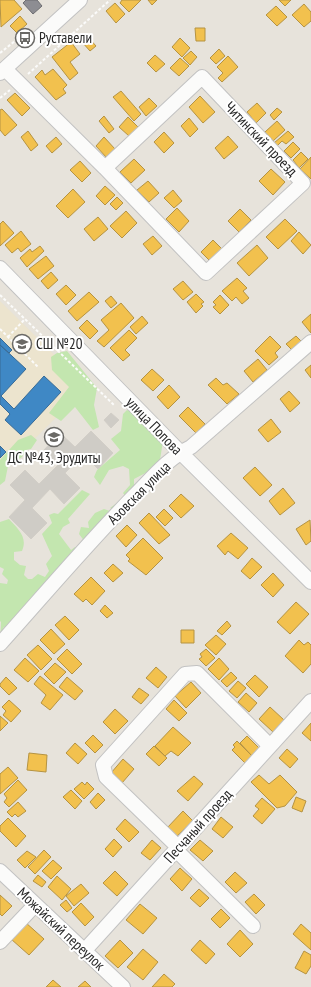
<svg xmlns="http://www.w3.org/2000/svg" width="311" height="987" viewBox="0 0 311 987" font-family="'PT Sans Narrow',sans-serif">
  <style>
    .education { fill: #ece4ce }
    .green { fill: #c3e6af }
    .homes { fill: #f2c14e; stroke: #b59342 }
    .schools { fill: #3f88c5; stroke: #386b96 }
    .industry { fill: #8d8d92; stroke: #6e6e72 }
    .building { fill: #cfccc6; stroke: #d2cec7 }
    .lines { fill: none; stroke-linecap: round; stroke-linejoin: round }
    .minor-casing { stroke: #c2c2c2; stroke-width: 16 }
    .path { stroke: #fbfbfa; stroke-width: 2; stroke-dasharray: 3 2; stroke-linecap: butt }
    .minor { stroke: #fbfbfa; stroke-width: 14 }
    .labels { text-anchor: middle; stroke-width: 4; stroke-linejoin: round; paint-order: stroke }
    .poi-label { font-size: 15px; fill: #272727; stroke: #fff; text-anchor: start }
    .street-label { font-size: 15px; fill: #272727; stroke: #fff }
  </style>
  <rect width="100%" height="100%" fill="#e7e3db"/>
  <!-- education -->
  <path class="education" d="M0,301l87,86 -87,86z"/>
  <!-- green -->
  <path class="green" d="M67,351l30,37 -3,17 5,22 -6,3 -18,-23 -14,14 -12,-8 20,-26 -17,-17 -1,-13 6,-4z
    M127,410l10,4 26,27 -4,25 -25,13v5l9,8 -18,21 -15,-5 7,-5 9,1 4,-2 -7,-9 7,-8 -1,-16 -6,-3 -14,4 -9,15 -6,-8 3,-7 23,-20 -9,-11 10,-8 2,-17z
    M31,435l6,5 -6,9 -5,1 -4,7 -14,9 -3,15 -5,4v-25l18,-20z
    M82,490l8,4 -22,25 2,4 -7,4 -4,7 12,16 4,-3 4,1 -71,77 -5,3 6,6 -9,10 1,-22 -1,-1v-38l7,1 1,-4 -6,-6 2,-5 -4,-2v-45l9,-3c9,10 19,18 13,32l-8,1v8l6,5 6,1 -2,9 4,4h4l6,-5 7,3 4,-6 -3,-7 6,-8 -10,-22 10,-11 -3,-8 5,-2 4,1z
    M104,509l6,2 -1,8 -24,23 -6,-8 2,-7 8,1 -1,-6 7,-9z"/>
  <!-- homes -->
  <path class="homes" d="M0,0h14l8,9 -21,18z
    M122,0h19l-12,12 -9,-9z
    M148,0h9l-5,5z
    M279,0h12l-6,6z
    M115,3l10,11 -9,9 -10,-12z
    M304,4l7,8v9l-7,6 -12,-12z
    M276,6l11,11 -10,9 -11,-11z
    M20,16l7,8 -10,9 -7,-7z
    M195,28h10v13h-9z
    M88,37l8,9 -6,5 -8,-9z
    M180,38l10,10 -8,9 -10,-10z
    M71,42l9,12 -10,8 8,11 -8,7 -18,-23z
    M219,49l6,7 -9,8 -6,-6z
    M191,51l6,6 -7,8 -7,-7z
    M155,55l10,9 -9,8 -9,-9z
    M228,56l10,11 -16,15 -4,-4 5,-5 -6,-6z
    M180,58l9,8 -10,10 -9,-8z
    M53,69l14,16 -4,4 3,4 -10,7 -21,-23 7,-7 3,5z
    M121,91l20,23 -7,7 -21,-24z
    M15,93l15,15 -8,8 -15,-16z
    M200,96l15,16 -12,11 -14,-16z
    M149,98l8,8 -11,10 -7,-9z
    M257,103l9,10 -10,10 -9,-11z
    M277,108l5,4 -8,8 -4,-5z
    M2,109l15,16 -12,11 -5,-6v-20z
    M104,116l10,13 -5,4 -10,-12z
    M128,117l10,10 -9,9 -10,-9z
    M189,118l9,11 -8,8 -9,-11z
    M277,121l8,9 -12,11 -8,-9z
    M28,131l10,14 -7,6 -10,-14z
    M288,131l6,6 -8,7 -4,-3 -5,5 -3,-3z
    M164,132l10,11 -10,10 -10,-11z
    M228,136l10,11 -14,12 -9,-11z
    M56,137l6,7 -10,9 -6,-7z
    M104,137l11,12 -9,8 -10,-11z
    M293,142l7,7 -9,9 -7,-7z
    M301,152l7,7 -9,9 -6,-8z
    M311,157v22l-11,-10z
    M134,159l11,11 -14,13 -11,-11z
    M80,161l11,12 -9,9 -12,-12z
    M271,169l14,13 -12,13 -14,-14z
    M148,181l11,12 -10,9 -12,-12z
    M105,186l10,9 -10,10 -9,-9z
    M73,189l12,13 -17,16 -12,-12z
    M173,190l9,11 -8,7 -10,-10z
    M117,197l6,6 -7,7 -6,-6z
    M177,208l12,13 -10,11 -13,-13z
    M240,209l11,11 -12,12 -11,-11z
    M126,211l11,12 -15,15 -12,-12z
    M98,217l10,12 -14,12 -10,-12z
    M285,219l12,12 -19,18 -12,-12z
    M3,221l11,12 -14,13v-22z
    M21,231l10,13 -10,8 -3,-4 -6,5 -7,-8z
    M299,232l12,13 -8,9 -12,-13z
    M153,236l9,10 -10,9 -9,-11z
    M213,240l10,10 -12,12 -10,-10z
    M257,245l11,13 -19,18 -12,-13z
    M40,246l4,5 -17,16 -7,-9 10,-9 2,3z
    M46,256l8,10 -16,13 -9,-10z
    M51,272l7,8 -10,9 -7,-8z
    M237,278l10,10 -4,3 6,7 -7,6 -6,-7 -4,4 -10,-10z
    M183,281l10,11 -10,8 -10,-11z
    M66,285l10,10 -10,10 -10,-11z
    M89,292l10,10 -22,19 -9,-10z
    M196,294l8,8 -3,2 2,2 -7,7 -9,-11z
    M220,295l9,10 -9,9 -7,-7 3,-2 -3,-3z
    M111,296l6,7 -6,5 -6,-7z
    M121,303l13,15 -30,29 -7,-6 12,-11 -8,-10z
    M311,314v19l-9,-11z
    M142,316l6,7 -12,11 -6,-7z
    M87,320l11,11 -8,8 -11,-11z
    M129,330l8,8 -12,12 5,5 -7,6 -13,-13z
    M270,336l11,11 -6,6 3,4 -9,8 -14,-14z
    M296,336l7,7 -10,8 -7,-7z
    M258,359l9,11 -14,12 -9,-11z
    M311,365v13l-6,-8z
    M152,369l12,11 -11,11 -12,-11z
    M216,378l7,7 4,-2 12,11 -12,10 -19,-19z
    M169,385l11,12 -12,12 -11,-12z
    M289,391l11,12 -10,9 -10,-13z
    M188,407l17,17 -9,9 -17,-17z
    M271,419l10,13 -13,10 -10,-12z
    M255,467l17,18 -12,11 -17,-18z
    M283,488l12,15 -15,12 -11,-14z
    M181,494l13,12 -13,12 -12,-12z
    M164,509l9,9 -8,8 -9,-9z
    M149,513l21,22 -11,9 -20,-21z
    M310,520l1,21 -5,4 -10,-16z
    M127,525l10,10 -11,12 -10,-11z
    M231,533l17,15 -10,11 -10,-8 -3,4 -8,-9z
    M143,538l20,20 -17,17 -18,-14 2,-2 -4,-4z
    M252,558l10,9 -12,12 -9,-8z
    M113,564l10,9 -10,9 -9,-9z
    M273,573l11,12 -11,12 -12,-12z
    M91,577l14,14 -13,14 -6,-6 -3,3 -9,-8z
    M296,602l13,12 -19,20 -13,-12z
    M105,605l8,8 -6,5 -7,-7z
    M65,616l14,14 -10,10 -14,-15z
    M227,621l4,5 -9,9 -5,-4z
    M51,629l14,15 -11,10 -14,-14z
    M181,630h13v13h-13z
    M216,635l10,9 -10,11 -11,-10z
    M299,640l5,5 4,-3 3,3v19l-8,9 -18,-17z
    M38,645l14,14 -11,11 -14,-15z
    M67,649l15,15 -10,10 -15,-15z
    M206,649l9,9 -9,8 -7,-7 3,-2 -2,-3z
    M25,658l14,13 -11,11 -14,-12z
    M219,658l10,11 -10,11 -11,-11z
    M55,663l11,9 -12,12 -10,-10z
    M156,667l11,10 -9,11 -12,-10z
    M231,672l6,6 -10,9 -6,-6z
    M255,675l13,12 -9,10 -13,-13z
    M40,676l23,19 -13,15 -9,-7 5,-8 -12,-11z
    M6,677l11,11 -8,7 -9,-9v-2z
    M67,677l16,14 -8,9 -16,-13z
    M238,681l8,7 -9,10 -8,-7z
    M191,682l10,11 -15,15 -11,-12z
    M139,688l10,7 -8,9 -9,-7z
    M246,693l11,10 -8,9 -11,-10z
    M9,700l12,11 -10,11 -8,-7 3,-4 -4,-4z
    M174,700l13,13 -8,8 -13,-12z
    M270,707l14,13 -11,12 -14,-13z
    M115,709l13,12 -13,13 -12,-12z
    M0,716l8,7 -8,8z
    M311,723v18l-9,-8z
    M173,727l18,16 -13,13 -7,-5 -6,5 -10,-10z
    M93,735l10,10 -8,8 -10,-10z
    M247,736l12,12 -7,8 -12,-13z
    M237,741l15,15 -7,7 -13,-13 3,-3 -2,-2z
    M75,743l12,11 -9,10 -12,-11z
    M154,746l13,12 -8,8 -13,-12z
    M287,749l11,10 -8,9 -11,-10z
    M29,753l18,2 -1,17 -19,-2z
    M123,759l11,10 -12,14 -11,-10z
    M8,767l10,11 -18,16v-20z
    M259,775l10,9 11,-9 17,17 -12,14 -8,2 -26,-26z
    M194,776l9,8 -15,17 -11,-10z
    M18,780l9,10 -18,17 -5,-5 3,-4 -3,-4z
    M82,782l3,3 2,-3 7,7 -10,10 -10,-10z
    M71,790l11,11 -7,8 -12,-12z
    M98,793l7,7 -9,9 -6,-7z
    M296,797l10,4 -4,11 -10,-4z
    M262,798l13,11 -13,15 -9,-8 6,-7 -4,-3z
    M18,802l8,9 -8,6 -3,-3 -3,3 -5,-5z
    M183,811l10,10 -17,16 -9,-9z
    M221,817l12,10 -10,11 -11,-9z
    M8,818l18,18 -10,11 -16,-16v-5z
    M125,819l14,13 -10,10 -13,-13z
    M114,839l8,8 -9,10 -8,-8z
    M152,840l9,8 -11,12 -9,-7z
    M200,840l13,11 -10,10 -13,-11z
    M44,850l7,7 -16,17 -7,-7z
    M27,851l9,6 -11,11 -8,-8z
    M53,860l9,8 -11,11 -9,-8z
    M180,868l12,11 -10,12 -12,-12z
    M115,871l13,13 -11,12 -14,-13z
    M235,872l12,11 -11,10 -11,-11z
    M38,875l8,7 -4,5 -9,-6z
    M57,876l14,13 -9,11 -14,-13z
    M81,884l8,9 -15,13 -8,-10z
    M199,889l10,9 -9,9 -10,-9z
    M254,894l11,11 -9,9 -11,-12z
    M0,895l12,11 -10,10 -2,-2z
    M66,900l6,8 -5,4 -7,-7z
    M81,903l13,14 -9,9 -13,-14z
    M140,904l17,14 -14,16 -17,-14z
    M221,909l9,9 -10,10 -9,-9z
    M25,922l19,17 -15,16 -18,-16z
    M301,924l10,9v17l-18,-16z
    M240,930l13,14 -13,13 -13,-13z
    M120,940l13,13 -15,15 -13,-12z
    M200,940l15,14 -9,10 -15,-14z
    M143,949l15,13 -15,18 -16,-13z
    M304,951l7,4v11l-5,8 -11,-6z
    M164,974l11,10 -3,3h-20z
    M53,980l8,7h-15z
    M85,981l6,6h-13z"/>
  <!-- schools -->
  <path class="schools" d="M0,338l12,12 -3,3 -9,-8z
    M0,345l26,24 -25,27 13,13 30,-33 17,16 -40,43 -16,-15 5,-6 -10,-10z
    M0,446l6,6 -6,6z"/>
  <!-- industry -->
  <path class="industry" d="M26,0h11l5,6 -9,8 -10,-11z"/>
  <!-- building -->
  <path class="building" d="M111,413l8,7 -8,8 -7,-8z
    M91,431l22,22 -15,16 -15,-15 -18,19 15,15 -16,16 -14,-15 -18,19 15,15 -16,16 -22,-22 16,-17 -15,-15 15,-15 14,14 19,-19 -15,-14 17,-18 15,14z"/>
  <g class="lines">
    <defs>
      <path id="minor" d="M5,69l100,99 101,105 97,-90 -101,-106 -97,91
        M0,73l80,-73
        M0,268l180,184 131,130
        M0,644c44,-49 87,-100 134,-148 18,-18 34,-38 57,-49l120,-105
        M178,847l-72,-70 -3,-12 82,-91 12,-1 73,73
        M176,850l77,76
        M0,871l123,116
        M0,942l35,-37
        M85,950l226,-249"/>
    </defs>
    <!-- minor casing -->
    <use href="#minor" class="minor-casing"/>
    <!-- path -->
    <path class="path" d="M0,53l15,-12
      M28,74l82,-74
      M0,98l10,-8
      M0,295l114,110
      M0,329l38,38
      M8,337l17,-18"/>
    <!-- minor -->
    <use href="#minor" class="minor"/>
  </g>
  <!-- icons -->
  <defs>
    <symbol id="bus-ring" viewBox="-11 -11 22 22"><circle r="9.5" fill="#fff" stroke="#6a6966" stroke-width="1.5"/><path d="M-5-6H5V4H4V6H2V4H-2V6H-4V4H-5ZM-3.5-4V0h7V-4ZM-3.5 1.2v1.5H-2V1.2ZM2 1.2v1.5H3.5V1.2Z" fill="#6a6966"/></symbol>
    <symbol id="school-ring" viewBox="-11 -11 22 22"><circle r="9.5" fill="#fff" stroke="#6a6966" stroke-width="1.5"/><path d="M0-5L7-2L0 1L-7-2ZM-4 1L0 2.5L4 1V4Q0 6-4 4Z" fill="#6a6966"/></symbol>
  </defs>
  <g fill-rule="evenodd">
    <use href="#bus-ring" x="14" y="27" width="22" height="22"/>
    <use href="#school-ring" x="11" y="333" width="22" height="22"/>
    <use href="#school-ring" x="43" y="426" width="22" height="22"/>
  </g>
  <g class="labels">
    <!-- poi labels -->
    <g class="poi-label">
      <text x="39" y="43">Руставели</text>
      <text x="36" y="349">СШ №20</text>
      <text x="54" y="463" text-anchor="middle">ДС №43, Эрудиты</text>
    </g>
    <!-- street labels -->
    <g class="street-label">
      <text transform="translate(261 139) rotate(46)" y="5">Читинский проезд</text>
      <text transform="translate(154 426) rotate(46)" y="5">улица Попова</text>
      <text transform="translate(139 493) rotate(-45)" y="5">Азовская улица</text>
      <text transform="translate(198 826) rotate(-48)" y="5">Песчаный проезд</text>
      <text transform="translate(61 929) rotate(43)" y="5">Можайский переулок</text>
    </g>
  </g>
</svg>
